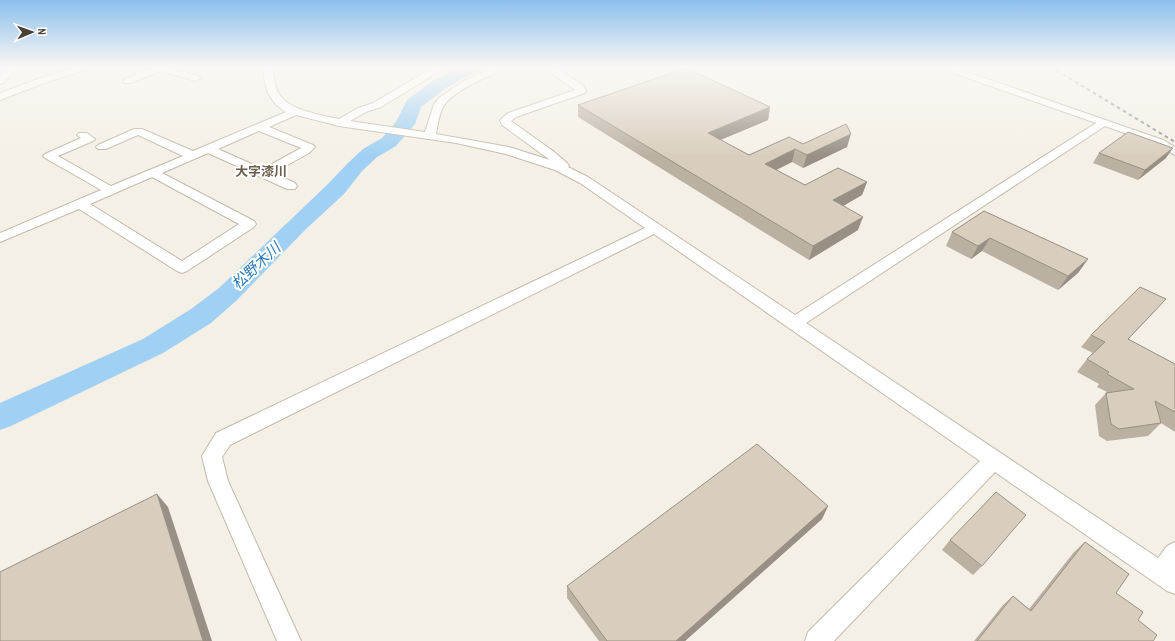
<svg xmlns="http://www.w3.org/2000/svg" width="1175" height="641" viewBox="0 0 1175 641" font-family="'Archivo Narrow','Noto Sans JP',sans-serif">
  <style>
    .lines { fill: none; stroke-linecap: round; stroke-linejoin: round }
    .river { fill: #a0d0f3; fill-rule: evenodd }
    .minor-casing { stroke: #c2baab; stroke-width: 2 }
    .minor { fill: #fff; fill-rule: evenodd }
    .rail { stroke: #969696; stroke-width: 2; stroke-dasharray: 3.5 3.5; stroke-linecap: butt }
    .wall { fill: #bbb1a3 }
    .shaded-wall { fill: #989085 }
    .building { fill: #d9cebe; stroke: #989085 }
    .labels { text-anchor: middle; stroke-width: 4; stroke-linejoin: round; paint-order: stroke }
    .far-quarter-label { font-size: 13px; font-weight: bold; fill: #6a5e4c; stroke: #fff }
    .water-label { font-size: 15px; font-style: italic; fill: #2a7ab6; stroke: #fff }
  </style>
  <rect width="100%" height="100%" fill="#f4f0e6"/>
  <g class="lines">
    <!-- river -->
    <path class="river" d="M461,67h20l-2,3 -33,18 -25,19 -6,17 -19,22 -19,11 -15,14 -18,23 -39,36 -68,70 -26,23 -48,30 -152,73 -11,4v-27l143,-64 48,-30 28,-21 109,-104 20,-21 15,-14 19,-11 14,-16 11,-22 27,-20z"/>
    <defs>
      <path id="minor" d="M9,67h10l-16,16 -3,1v-8z
        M77,67h14l-2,2 -42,13 -47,18v-7l41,-15z
        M154,67h11l34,9 2,2 -5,3 -36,-10 -29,12h-6l-2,-2 2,-2z
        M264,67h8c2,9 2,19 7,27 9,16 42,21 60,25l19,-11 15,-5 61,-36h10l-1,2 -62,38 -15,5 -16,9 75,11 9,-28 6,-7 24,-16 27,-13 14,-1 -1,2c-15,7 -49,21 -59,35 -6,7 -7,21 -9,30l73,13 41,13 -48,-35 -2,-5 8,-7 67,-23 -32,-23h11l29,18 3,6 -1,2 -69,24 -5,4 42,30 14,12 2,3 -1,1 20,10 207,138 301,-192 -154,-54 -1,-2h12l210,73 12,7v8l-20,-11 -50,-18 -299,197 352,235 9,-12 8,-4v52l-8,-3 -172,-119 -161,169h-29l3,-9 172,-171 -326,-227 -424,211 -8,12 6,24 73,160h-24l-69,-160 -6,-25 14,-23 429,-205 -65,-45 -25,-13 -49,-16 -50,-11 -117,-17 -43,-11 -27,12 44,18 2,2 -6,6 -36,20 22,10 2,3 -2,3h-8l-79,-36 -46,20 92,48 2,3 -2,3 -67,44 -5,2 -5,-2 -98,-62 -79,33v-9l101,-43 -56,-32 -2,-2 2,-2 36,-16 -4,-3 2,-2h8l8,6 -2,2 -35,15 53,30 72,-30 -45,-21 -32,14h-8l-2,-2 2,-2 36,-16h8l51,22 93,-39c-17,-10 -23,-27 -22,-45zM259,131l42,17 -38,21 -45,-20zM152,177l87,47 -57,37 -92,-57z"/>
    </defs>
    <!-- minor casing -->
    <use href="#minor" class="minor-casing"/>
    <!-- minor -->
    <use href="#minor" class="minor"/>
    <!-- rail -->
    <path class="rail" d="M1051,67l124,75"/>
  </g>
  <!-- wall -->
  <path class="wall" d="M578,105l192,2 -2,13 -48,20 29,15 54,-11 44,3 -44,21 -11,-6 -16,8 29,15 62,-3 -5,13 -19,11 15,24 -49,30 -231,-143z
    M1099,153l67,5 -28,22 -45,-17z
    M984,211l104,48 -10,14 -20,17 -76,-39 -11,8 -25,-13 6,-14z
    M1155,311l-27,28 47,25v68l-14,-9 -13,13 -41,5 -8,-5 -4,-31 12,-13 -10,-5 2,-3 -22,-12 10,-13 6,-6 -12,-6 10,-12z
    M828,506l-6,13 -137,122h-86l-32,-43v-12z
    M950,540l32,26 -9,9 -31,-25z
    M1085,542l31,51 37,48h-179l29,-36 10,-9 16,13 45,-57z"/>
  <!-- shaded-wall -->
  <path class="shaded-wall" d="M770,107l-2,13 -62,26 2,-13z
    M851,134l-4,13 -44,21 4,-13z
    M1173,148l-7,10 -28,22 7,-10z
    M795,149l-3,13 -30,15 3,-13z
    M867,182l-5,13 -33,19 4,-14z
    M863,217l-5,13 -49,30 4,-14z
    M990,238l-8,13 -11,8 7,-13z
    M1088,259l-10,14 -20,17 10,-14z
    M1166,299l-11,12 -38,40 11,-12z
    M157,494l11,13 44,134h-9z
    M828,506l-6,13 -137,122h-9z"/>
  <!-- building -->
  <path class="building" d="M686,68l84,39 -62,26 41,22 40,-18 14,7 43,-20 5,10 -44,21 -12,-6 -30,15 40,21 33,-17 29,14 -34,18 30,17 -50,29 -235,-141z
    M1128,132l45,16 -28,22 -46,-17z
    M984,211l104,48 -20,17 -78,-38 -12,8 -26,-14z
    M1140,287l26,12 -38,40 47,25v48l-20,-11 6,22 -42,6 -8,-5 -5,-31 28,-4 -27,-15 2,-2 -22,-13 18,-17 -14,-7z
    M757,444l71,62 -152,135h-69l-40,-55z
    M996,492l30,23 -44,51 -32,-26z
    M157,494l46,147h-203v-69z
    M1085,542l44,32 -13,19 27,19 -5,8 19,15 -4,6h-176l36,-45 18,15z"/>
  <!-- sky -->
  <linearGradient id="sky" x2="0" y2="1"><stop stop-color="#8bbfec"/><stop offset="0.43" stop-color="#faf8f4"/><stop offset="1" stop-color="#faf8f4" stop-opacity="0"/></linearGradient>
  <rect width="1175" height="156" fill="url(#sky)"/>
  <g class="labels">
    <!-- far-quarter labels -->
    <g class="far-quarter-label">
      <text x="261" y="176">大字漆川</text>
    </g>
    <!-- water labels -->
    <g class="water-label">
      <text transform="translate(256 266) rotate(-43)" y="5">松野木川</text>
    </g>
  </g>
  <!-- north arrow -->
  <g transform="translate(32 32) rotate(88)" stroke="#ffffff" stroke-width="3" paint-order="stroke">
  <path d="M0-3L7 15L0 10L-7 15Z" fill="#474035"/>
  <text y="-6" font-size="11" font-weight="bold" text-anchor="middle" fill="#474035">N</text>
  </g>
</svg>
